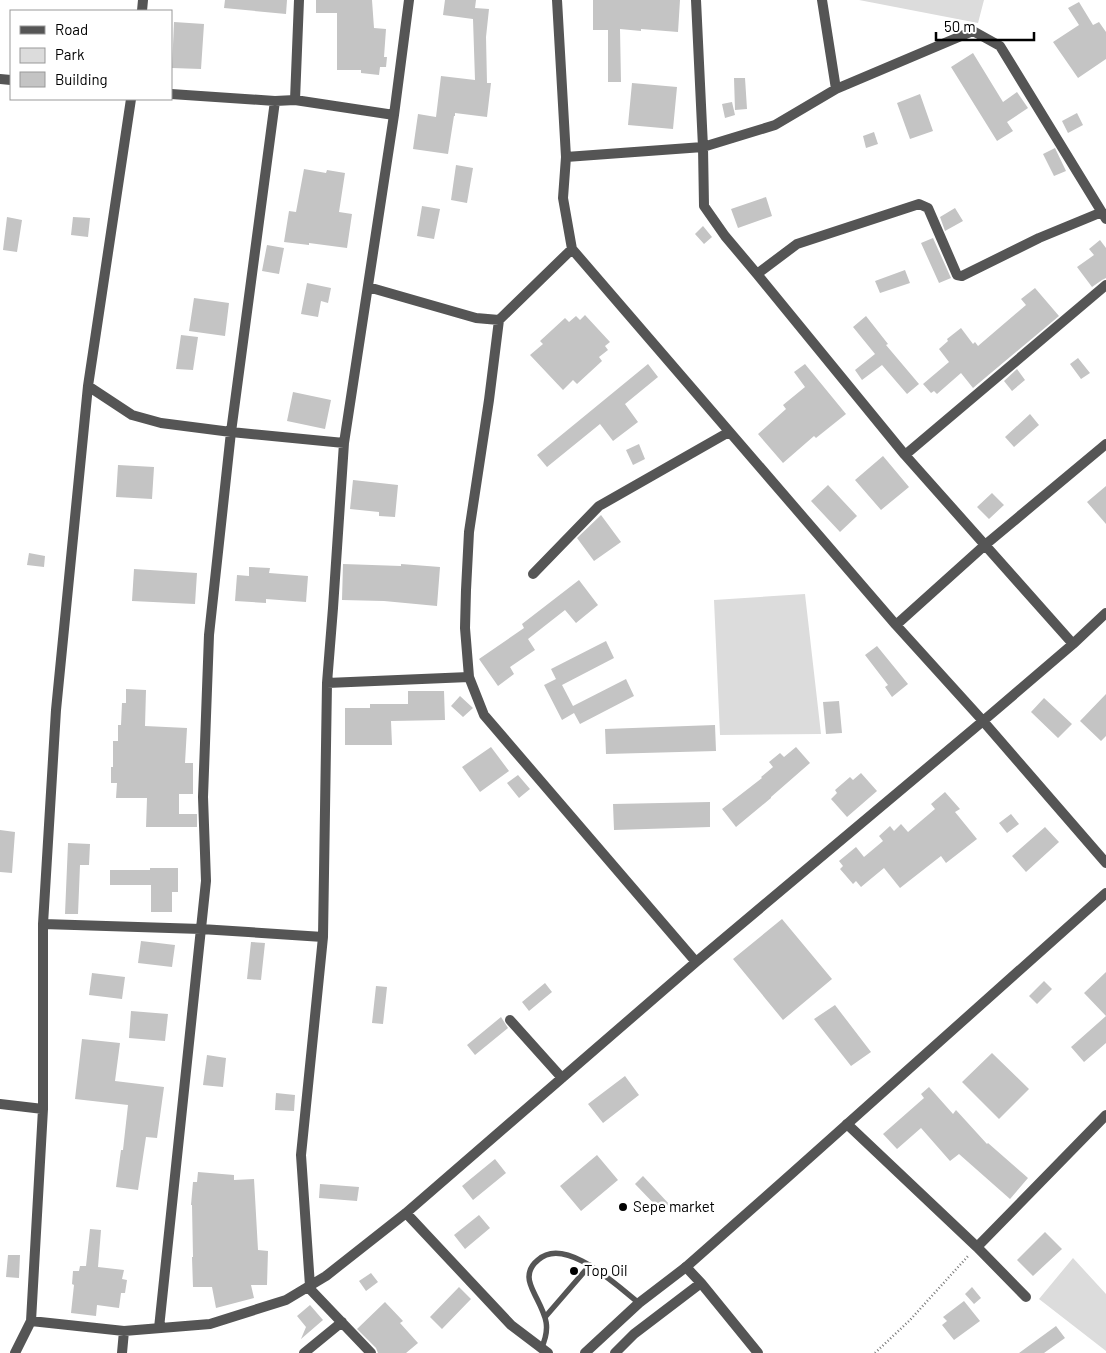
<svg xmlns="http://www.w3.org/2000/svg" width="1106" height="1353" viewBox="0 0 1106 1353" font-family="Barlow,sans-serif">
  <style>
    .green { fill: #dcdcdc }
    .building { fill: #c4c4c4 }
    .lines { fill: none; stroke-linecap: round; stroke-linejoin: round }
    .path { stroke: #777; stroke-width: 2.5; stroke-dasharray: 1 2.5; stroke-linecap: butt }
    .service { stroke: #555; stroke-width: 5.5 }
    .minor { stroke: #555; stroke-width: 10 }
    .tertiary { stroke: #555; stroke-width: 10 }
    .poi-dot { fill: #000; stroke: #fff; stroke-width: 2 }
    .labels { text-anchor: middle; stroke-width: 5; stroke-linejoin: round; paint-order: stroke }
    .poi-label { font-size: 15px; fill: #000; stroke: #fff; text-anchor: start }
  </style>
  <rect width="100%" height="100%" fill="#fff"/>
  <!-- green -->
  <path class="green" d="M859,0h125l-6,23z
    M805,594l16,140 -101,1 -6,-135z
    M1073,1258l33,36v57l-67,-52z"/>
  <!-- building -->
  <path class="building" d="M225,0h62l-1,14 -62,-6z
    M316,0h56l2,28 12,1 -2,28h3l-1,10h-6l-1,8 -18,-2v-3h-24v-57h-21z
    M445,0h31l-1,8 14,1 -3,28 1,46h4l-4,34 -32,-4v3h-1l-6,38 -35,-5 5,-35 18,3 5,-41 34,4 -2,-61 -30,-4z
    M593,0h87l-2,32 -37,-3v2l-21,-2 1,53h-13v-52h-15z
    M1079,2l14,23 6,-3 7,10v27l-28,19 -25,-36 26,-17 -11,-17z
    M174,22l30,2 -3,45 -29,-1z
    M973,53l30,49 14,-10 11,16 -21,14 6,9 -16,10 -46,-74z
    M734,78h11l2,31 -12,1z
    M632,83l45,4 -4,42 -45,-4z
    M920,94l13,37 -23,8 -13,-36z
    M732,102l3,13 -10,3 -3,-14z
    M1077,113l6,12 -15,8 -6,-12z
    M874,132l4,12 -12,4 -3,-12z
    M1055,148l11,23 -12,5 -11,-22z
    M456,165l17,3 -6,35 -16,-3z
    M304,169l22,4 1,-3 18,3 -6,39 13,2 -5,34 -38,-5v2l-25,-3 5,-31 7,1z
    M766,197l6,19 -34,12 -7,-19z
    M422,206l18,3 -6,30 -17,-3z
    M955,208l8,13 -18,10 -5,-14z
    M7,217l15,3 -5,32 -14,-2z
    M73,217l17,1 -2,19 -17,-2z
    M703,226l9,11 -8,7 -9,-10z
    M933,238l18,40 -12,5 -18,-40z
    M1100,240l6,8v30l-4,2 -10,7 -15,-20 17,-12 -5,-6z
    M267,245l17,3 -5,26 -17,-3z
    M905,270l5,13 -30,10 -5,-12z
    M307,283l24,5 -3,15 -7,-2 -3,16 -17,-3z
    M1035,288l24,28 -86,72 -12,-15 -24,21 -3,-3 -3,2 -8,-9 26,-22 -10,-13 9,-8 -1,-2 14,-11 12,16 2,-2 3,4 48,-41 -5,-6z
    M194,298l35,5 -4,33 -36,-5z
    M585,315l25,27 -5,4 3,4 -9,7 3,4 -25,23 -4,-4 -10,10 -33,-35 13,-11 -3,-3 25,-23 4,4 7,-6 4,4z
    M866,316l22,28 -2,1 33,39 -12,10 -25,-29 -20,15 -7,-10 20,-16 -22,-27z
    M181,335l17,2 -5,33 -17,-1z
    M1078,358l12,15 -9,6 -11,-15z
    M648,364l10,13 -33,27 13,18 -25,19 -13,-17 -53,43 -10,-12z
    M805,364l41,50 -30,24 -2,-2 -31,27 -25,-29 28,-25 -3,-4 22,-18 -11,-15z
    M1017,369l8,11 -13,11 -8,-10z
    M293,392l38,8 -6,29 -38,-8z
    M1030,414l9,11 -25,22 -9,-10z
    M639,444l6,15 -12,6 -7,-15z
    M883,456l26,31 -28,23 -26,-30z
    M118,465l36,2 -2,32 -36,-2z
    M353,480l45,5 -3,32 -16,-1v-4l-29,-3z
    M828,485l29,31 -17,16 -29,-31z
    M1106,486v38l-19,-22z
    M992,493l12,12 -15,14 -12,-12z
    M601,515l20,27 -27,19 -17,-23z
    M29,553l16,3 -1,11 -17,-2z
    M343,564l58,2v-2l39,3 -3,39 -53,-5 -42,-1z
    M249,567l21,1 -1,5 39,3 -2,26 -40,-3v4l-31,-2 2,-26 12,1z
    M134,569l63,4 -2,31 -63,-3z
    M579,580l19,25 -22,18 -11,-13 -37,29 7,11 -25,17 4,7 -16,12 -19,-27 45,-31 -2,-4z
    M606,641l8,17 -52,27 11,21 53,-27 8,17 -54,28 -6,-11 -12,7 -18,-35 12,-6 -5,-10z
    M877,646l31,38 -16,13 -7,-10 3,-2 -23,-30z
    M126,689l20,1 -1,36 42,2 -2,35h8v31h-14v20h18v13h-51l1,-29h-31l1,-15h-6v-16h2v-26h5v-16h3l1,-22h4z
    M408,691h36l1,29 -54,1 1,24h-47v-37h25v-4h38z
    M1106,694v42l-5,5 -21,-20z
    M460,696l13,12 -10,9 -12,-11z
    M1044,698l28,26 -14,14 -27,-26z
    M839,701l3,32 -16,1 -3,-32z
    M715,725l1,26 -110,3 -1,-25z
    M491,747l18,24 -29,21 -18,-25z
    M796,747l14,16 -39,34v1l-35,29 -14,-18 40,-31 -1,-1 12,-10 -4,-5 11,-9 4,4z
    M861,773l16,18 -30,26 -16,-18 6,-6 -2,-3 15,-13 3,3z
    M518,775l12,14 -11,9 -12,-15z
    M945,792l15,17 -5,3 22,27 -31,24 -5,-7 -41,32 -16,-20 -23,19 -5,-6 -3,3 -13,-15 3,-3 -4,-5 17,-14 8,10 19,-16 -4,-5 11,-10 4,5 7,-7 7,8 27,-23 -4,-5z
    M710,802v25l-96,3 -1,-26z
    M1011,814l8,10 -12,9 -8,-10z
    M1045,827l14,15 -33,30 -14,-16z
    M0,830l15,2 -3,41 -12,-1z
    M68,843l22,1 -1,21h-9l-2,49h-13z
    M150,868h28v24h-6v20h-21v-27h-41v-15h40z
    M782,919l50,60 -49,41 -50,-61z
    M141,941l34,4 -3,22 -34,-4z
    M251,942l14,1 -4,37 -14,-1z
    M1106,972v44l-22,-23z
    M92,973l33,4 -3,22 -33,-4z
    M1044,981l8,8 -15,15 -8,-8z
    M545,983l7,9 -23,19 -7,-9z
    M376,986l11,1 -4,37 -11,-1z
    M835,1005l36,47 -20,14 -37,-47z
    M131,1011l37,3 -3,27 -36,-3z
    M1106,1016v27l-22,19 -13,-15z
    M501,1017l7,11 -33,27 -8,-10z
    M82,1039l38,4 -5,38 49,6 -7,51 -11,-1 -8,53 -22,-3 5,-37h2l5,-45 -53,-6z
    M992,1053l37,36 -30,30 -37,-37z
    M207,1055l19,3 -3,29 -20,-2z
    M625,1076l14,19 -36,28 -15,-19z
    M929,1087l24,27 3,-4 31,34 1,-1 40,35 -18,21 -51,-45 -9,7 -29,-33 -24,21 -14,-15 41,-36 -3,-4z
    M276,1093l19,2 -1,16 -19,-1z
    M597,1155l21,25 -37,31 -21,-25z
    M495,1159l11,14 -33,27 -11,-14z
    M198,1172l36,3v5l20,-1 4,71 10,1 -1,34h-16l3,13 -38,10 -4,-21h-19l-1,-30h1l-1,-52h-1l2,-23h4z
    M643,1176l26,28 -8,7 -26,-27z
    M320,1184l39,3 -2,14 -38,-3z
    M479,1215l11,13 -25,21 -11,-14z
    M90,1229l11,1 -3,37 26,3 -2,9 5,1 -2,13h-4l-2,15 -22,-3 -1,11 -25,-3 3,-28 -2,-1 1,-13h6l1,-5h6z
    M1045,1232l17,17 -29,27 -16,-16z
    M8,1255h12l-1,23 -13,-1z
    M371,1273l7,9 -12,9 -7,-10z
    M459,1287l12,12 -29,30 -12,-12z
    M972,1287l9,11 -7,6 -9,-10z
    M964,1301l16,20 -26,19 -12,-15 5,-4 -4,-4z
    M385,1302l18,19 -3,2 18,20 -12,10h-28l-2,-5 -19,-19z
    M310,1305l13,15 -22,19 5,-12 -9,-11z
    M1056,1326l9,12 -21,15h-25z"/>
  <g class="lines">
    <!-- path -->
    <path class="path" d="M875,1353l35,-33 59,-65"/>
    <!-- service -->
    <path class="service" d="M546,1316l44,-51
      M541,1349c11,-23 4,-34 -6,-54 -3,-6 -6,-12 -6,-18 0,-7 4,-13 9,-17 27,-25 79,26 101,43"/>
    <!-- minor -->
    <path class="minor" d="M557,0l9,157 -3,41 9,51 324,376 87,96 123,142
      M696,0l7,147 1,59 21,30 32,38 148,181 168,189
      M822,0l14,89
      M142,11l1,-11
      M0,79l11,1
      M171,94l104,7 20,-1 99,15
      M295,100l4,-100
      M566,157l137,-10 72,-22 61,-36 137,-58 27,15 106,173
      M757,274l40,-30 122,-40 9,4 29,67 5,1 77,-38 63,-26
      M368,287l108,31 23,2 73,-71
      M499,320l-10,80 -20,132 -3,58 -1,38 4,49 15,38 212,247
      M88,386l44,29 29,8 70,9 113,11
      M905,455l201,-170
      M533,574l66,-68 130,-74
      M896,625l89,-80 121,-101
      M327,683l142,-6
      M43,924l158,5 122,8
      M510,1020l52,58
      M0,1104l43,5
      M847,1124l130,123 49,50
      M406,1213l105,112 37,28
      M977,1247l129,-132
      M686,1267l15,16 57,70
      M310,1286l-9,-131 22,-218 4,-254 6,-75 11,-165 50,-328 15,-115
      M308,1287l63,66
      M31,1321l93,10 86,-7 76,-24 40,-24 80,-63 290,-251 287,-241 90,-77 33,-31
      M159,1328l47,-447 -3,-84 6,-162 22,-203 44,-331
      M15,1353l16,-32 12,-212v-185l13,-214 32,-324 43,-287
      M122,1353l2,-22
      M304,1353l38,-31
      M615,1353l19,-19 67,-51"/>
    <!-- tertiary -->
    <path class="tertiary" d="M585,1353l54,-50 47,-36 103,-91 317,-283"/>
  </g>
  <!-- markers -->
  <g class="poi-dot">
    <circle cx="623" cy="1207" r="5"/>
    <circle cx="574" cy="1271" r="5"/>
  </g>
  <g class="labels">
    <!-- poi labels -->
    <g class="poi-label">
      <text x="633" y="1212">Sepe market</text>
      <text x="584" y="1276">Top Oil</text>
    </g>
  </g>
  <!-- legend -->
  <rect x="10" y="10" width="162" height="90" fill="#ffffff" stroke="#999999"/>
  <rect x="20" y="26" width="25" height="8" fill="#555555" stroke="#999999"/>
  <text x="55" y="35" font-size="15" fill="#000000">Road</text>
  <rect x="20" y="48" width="25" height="15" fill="#dcdcdc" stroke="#999999"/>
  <text x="55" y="60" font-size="15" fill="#000000">Park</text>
  <rect x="20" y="72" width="25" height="15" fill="#c4c4c4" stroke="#999999"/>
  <text x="55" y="85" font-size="15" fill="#000000">Building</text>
  <!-- scale -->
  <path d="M936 32v8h98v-8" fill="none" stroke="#000000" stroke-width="2.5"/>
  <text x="944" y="32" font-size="15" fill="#000000" stroke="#ffffff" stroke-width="4" paint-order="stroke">50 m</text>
</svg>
